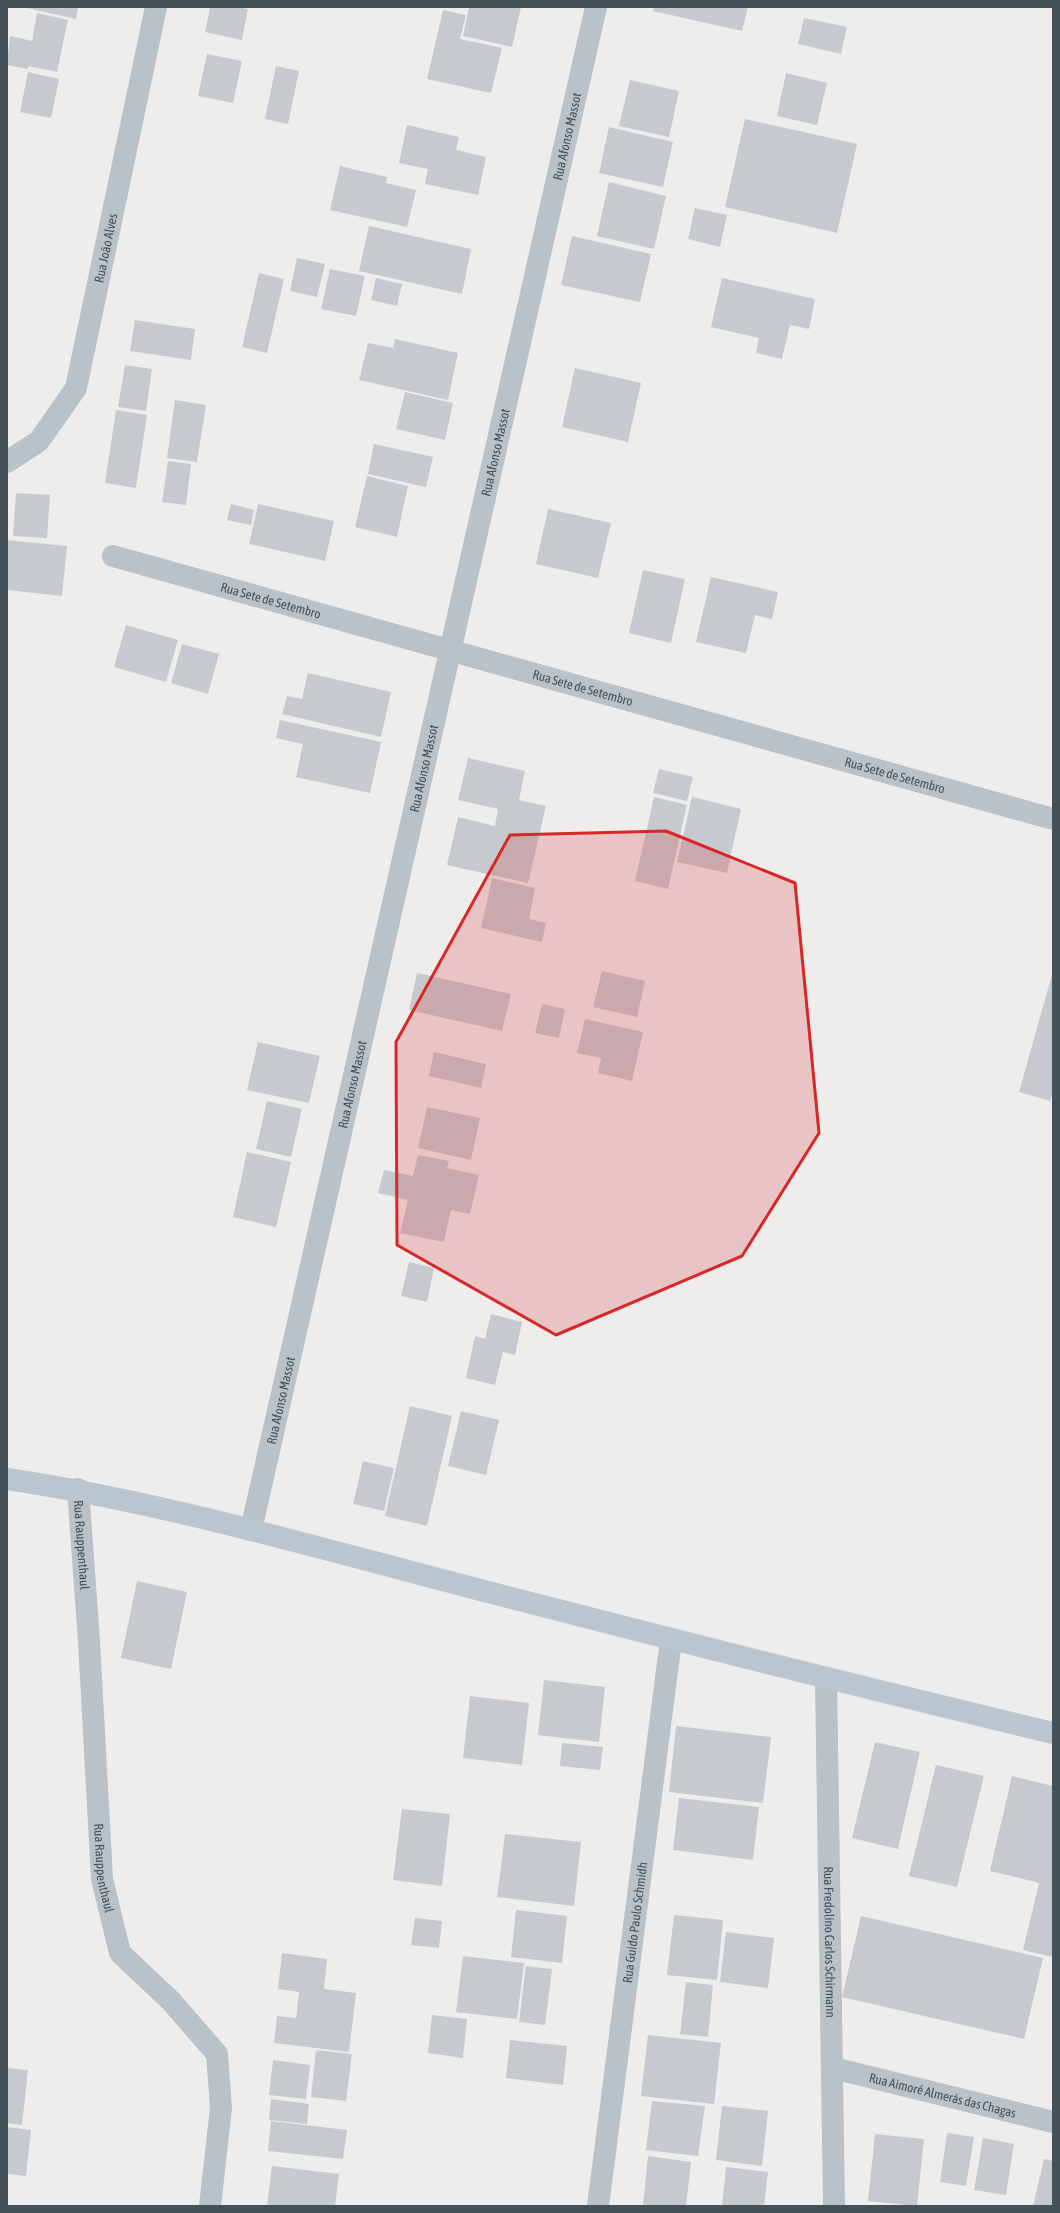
<svg xmlns="http://www.w3.org/2000/svg" width="1060" height="2213" viewBox="0 0 1060 2213" font-family="'Asap Condensed',sans-serif">
  <style>
    .building { fill: #c6cacf }
    .lines { fill: none; stroke-linecap: round; stroke-linejoin: round }
    .minor { stroke: #b8c2c8; stroke-width: 22 }
    .tertiary { stroke: #b8c2c8; stroke-width: 22 }
    .secondary { stroke: #bac6cf; stroke-width: 22 }
    .marked { fill: #d62828; fill-opacity: 0.2; stroke: #d62828; stroke-width: 3; stroke-linejoin: round }
    .labels { text-anchor: middle; stroke-width: 4; stroke-linejoin: round; paint-order: stroke }
    .street-label { font-size: 13px; fill: #455158; stroke: #fff }
  </style>
  <rect width="100%" height="100%" fill="#efecec"/>
  <!-- building -->
  <path class="building" d="M22,7h56l-2,12z
    M210,7h28l10,2 -6,31 -37,-8z
    M469,7h52l-9,40 -49,-11z
    M654,7h94l-6,24 -89,-20z
    M443,10l23,5 -6,24 42,9 -11,45 -64,-14z
    M37,13l31,7 -11,52 -29,-6v3l-21,-4 3,-29 22,5z
    M804,18l43,9 -6,27 -43,-10z
    M207,54l35,7 -9,42 -35,-7z
    M276,66l23,5 -11,53 -23,-5z
    M28,72l31,7 -8,39 -31,-6z
    M786,73l41,10 -10,42 -40,-9z
    M630,80l49,11 -10,46 -50,-11z
    M745,119l112,25 -20,89 -112,-26z
    M407,125l52,12 -3,13 30,7 -8,38 -53,-11 3,-15 -29,-6z
    M609,127l64,15 -10,45 -64,-14z
    M340,166l47,11 -1,6 30,7 -9,37 -77,-17z
    M609,182l57,14 -12,53 -57,-13z
    M695,208l32,7 -7,32 -32,-8z
    M369,226l102,23 -9,45 -103,-23z
    M572,236l79,18 -11,48 -79,-17z
    M297,258l28,6 -8,33 -27,-6z
    M330,269l35,7 -9,40 -35,-7z
    M259,273l25,6 -17,74 -25,-6z
    M376,278l26,6 -5,22 -26,-6z
    M722,278l93,21 -6,30 -19,-4 -8,34 -26,-6 3,-15 -48,-11z
    M135,320l60,9 -4,31 -61,-9z
    M395,339l63,14 -10,47 -89,-20 9,-37 25,5z
    M125,365l27,4 -6,42 -28,-4z
    M575,368l66,15 -13,59 -66,-15z
    M405,392l48,11 -8,37 -49,-11z
    M175,400l31,5 -9,57 -30,-4z
    M116,410l31,5 -11,73 -31,-5z
    M374,444l59,13 -7,30 -58,-13z
    M168,461l23,3 -5,41 -24,-3z
    M367,476l41,10 -11,51 -42,-10z
    M16,493l34,2 -3,43 -34,-2z
    M231,504l23,6 -3,15 -24,-5z
    M258,504l76,17 -9,40 -76,-17z
    M548,509l63,14 -13,55 -62,-14z
    M7,540l60,6 -5,50 -55,-6z
    M643,570l42,9 -14,64 -42,-10z
    M711,577l67,15 -6,27 -17,-4 -9,38 -50,-11z
    M126,625l52,15 -12,42 -52,-15z
    M182,644l37,10 -11,40 -37,-11z
    M308,673l83,19 -10,45 -99,-23 5,-18 15,3z
    M280,720l101,22 -11,51 -74,-16 7,-33 -27,-6z
    M468,758l57,13 -6,29 27,6 -18,77 -81,-18 11,-48 37,9 3,-17 -40,-9z
    M659,769l34,8 -6,24 -34,-8z
    M654,797l33,8 -19,84 -33,-8z
    M692,797l49,12 -14,64 -50,-11z
    M492,878l43,10 -6,31 17,4 -4,19 -61,-14z
    M602,971l43,10 -8,36 -44,-10z
    M1053,971v120l-3,10 -31,-9z
    M417,973l94,21 -9,37 -93,-21z
    M542,1004l23,5 -6,29 -24,-5z
    M585,1019l58,13 -11,49 -34,-8 3,-15 -24,-5z
    M258,1042l62,14 -11,47 -62,-13z
    M434,1052l52,12 -5,24 -52,-12z
    M267,1101l35,8 -11,48 -35,-8z
    M427,1107l53,11 -9,42 -53,-12z
    M247,1152l44,10 -15,65 -43,-10z
    M418,1155l31,6 -2,7 32,7 -9,39 -19,-4 -7,32 -44,-9 8,-33 -30,-7 6,-23 29,6z
    M409,1262l25,6 -7,34 -26,-6z
    M491,1314l31,8 -7,33 -12,-3 -8,33 -29,-7 9,-42 10,3z
    M410,1406l42,10 -25,110 -42,-10z
    M461,1411l38,9 -13,55 -38,-9z
    M363,1461l31,7 -10,43 -31,-7z
    M137,1581l50,11 -16,77 -50,-11z
    M544,1680l61,7 -6,55 -61,-7z
    M470,1696l59,7 -7,62 -59,-7z
    M676,1726l95,11 -8,66 -94,-11z
    M875,1742l45,10 -22,97 -46,-11z
    M562,1743l41,4 -3,23 -40,-4z
    M936,1765l48,11 -27,111 -48,-11z
    M1012,1776l41,10v171l-30,-7 16,-67 -49,-12z
    M679,1798l80,9 -6,53 -80,-10z
    M402,1809l48,5 -8,72 -49,-6z
    M505,1834l76,8 -7,64 -77,-9z
    M516,1910l51,6 -5,47 -51,-6z
    M674,1915l49,5 -6,60 -50,-5z
    M861,1916l182,42 -19,81 -182,-42z
    M415,1918l27,3 -3,27 -28,-3z
    M726,1932l48,6 -6,50 -48,-6z
    M282,1953l45,6 -3,30 32,4 -7,59 -75,-9 3,-27 19,2 3,-26 -21,-3z
    M463,1956l61,7 -7,56 -61,-7z
    M526,1966l26,3 -7,56 -26,-3z
    M686,1982l27,3 -5,52 -28,-3z
    M432,2015l35,4 -4,39 -35,-5z
    M648,2035l73,8 -7,61 -73,-8z
    M510,2040l57,6 -4,39 -57,-7z
    M316,2050l36,4 -6,47 -35,-4z
    M273,2060l37,5 -4,34 -37,-4z
    M7,2068l21,2 -6,55 -15,-2z
    M271,2099l38,5 -2,20 -38,-4z
    M652,2101l53,5 -7,50 -52,-6z
    M722,2106l46,5 -6,55 -46,-6z
    M271,2121l76,9 -4,29 -75,-8z
    M7,2127l24,3 -5,46 -19,-2z
    M947,2133l27,4 -8,49 -26,-4z
    M875,2134l49,5 -7,67 -49,-5z
    M983,2138l31,6 -8,51 -32,-5z
    M648,2156l43,6 -5,44h-43z
    M1044,2159l9,2v45h-20z
    M272,2166l67,8 -4,32h-68z
    M726,2167l42,5 -4,34h-42z"/>
  <g class="lines">
    <!-- minor -->
    <g class="minor">
      <path id="s1" d="M7,462l32,-21 37,-53 80,-381"/>
      <path id="s2" d="M78,1489l11,152 13,238 18,74 51,48 46,53 4,54 -11,98"/>
      <path id="s3" d="M251,1530l345,-1523"/>
      <path id="s4" d="M826,1678l8,528"/>
      <path id="s5" d="M833,2068l220,54"/>
    </g>
    <!-- tertiary -->
    <g class="tertiary">
      <path id="s6" d="M113,556l940,263"/>
      <path id="s7" d="M598,2206l73,-566"/>
    </g>
    <!-- secondary -->
    <path class="secondary" d="M7,1479c155,23 307,68 458,107 196,51 392,100 588,147"/>
  </g>
  <!-- marked area -->
  <path class="marked" d="M666,831l129,52 24,250 -77,123 -186,79 -159,-90 -1,-203 114,-207z"/>
  <g class="labels">
    <!-- street labels -->
    <g class="street-label">
      <text dy="5" stroke="none"><textPath href="#s3" startOffset="1429">Rua Afonso Massot</textPath></text>
      <text dy="5" stroke="none"><textPath href="#s1" startOffset="246">Rua João Alves</textPath></text>
      <text dy="5" stroke="none"><textPath href="#s3" startOffset="1105">Rua Afonso Massot</textPath></text>
      <text dy="5" stroke="none"><textPath href="#s6" startOffset="164">Rua Sete de Setembro</textPath></text>
      <text dy="5" stroke="none"><textPath href="#s6" startOffset="488">Rua Sete de Setembro</textPath></text>
      <text dy="5" stroke="none"><textPath href="#s3" startOffset="781">Rua Afonso Massot</textPath></text>
      <text dy="5" stroke="none"><textPath href="#s6" startOffset="812">Rua Sete de Setembro</textPath></text>
      <text dy="5" stroke="none"><textPath href="#s3" startOffset="457">Rua Afonso Massot</textPath></text>
      <text dy="5" stroke="none"><textPath href="#s3" startOffset="133">Rua Afonso Massot</textPath></text>
      <text dy="5" stroke="none"><textPath href="#s2" startOffset="56">Rua Rauppenthaul</textPath></text>
      <text dy="5" stroke="none"><textPath href="#s2" startOffset="380">Rua Rauppenthaul</textPath></text>
      <text dy="5" stroke="none"><textPath href="#s7" startOffset="286">Rua Guido Paulo Schmidh</textPath></text>
      <text dy="5" stroke="none"><textPath href="#s4" startOffset="264">Rua Fredolino Carlos Schirmann</textPath></text>
      <text dy="5" stroke="none"><textPath href="#s5" startOffset="113">Rua Aimoré Almerás das Chagas</textPath></text>
    </g>
  </g>
  <!-- border -->
  <rect width="1060" height="2213" fill="none" stroke="#455158" stroke-width="16"/>
</svg>
